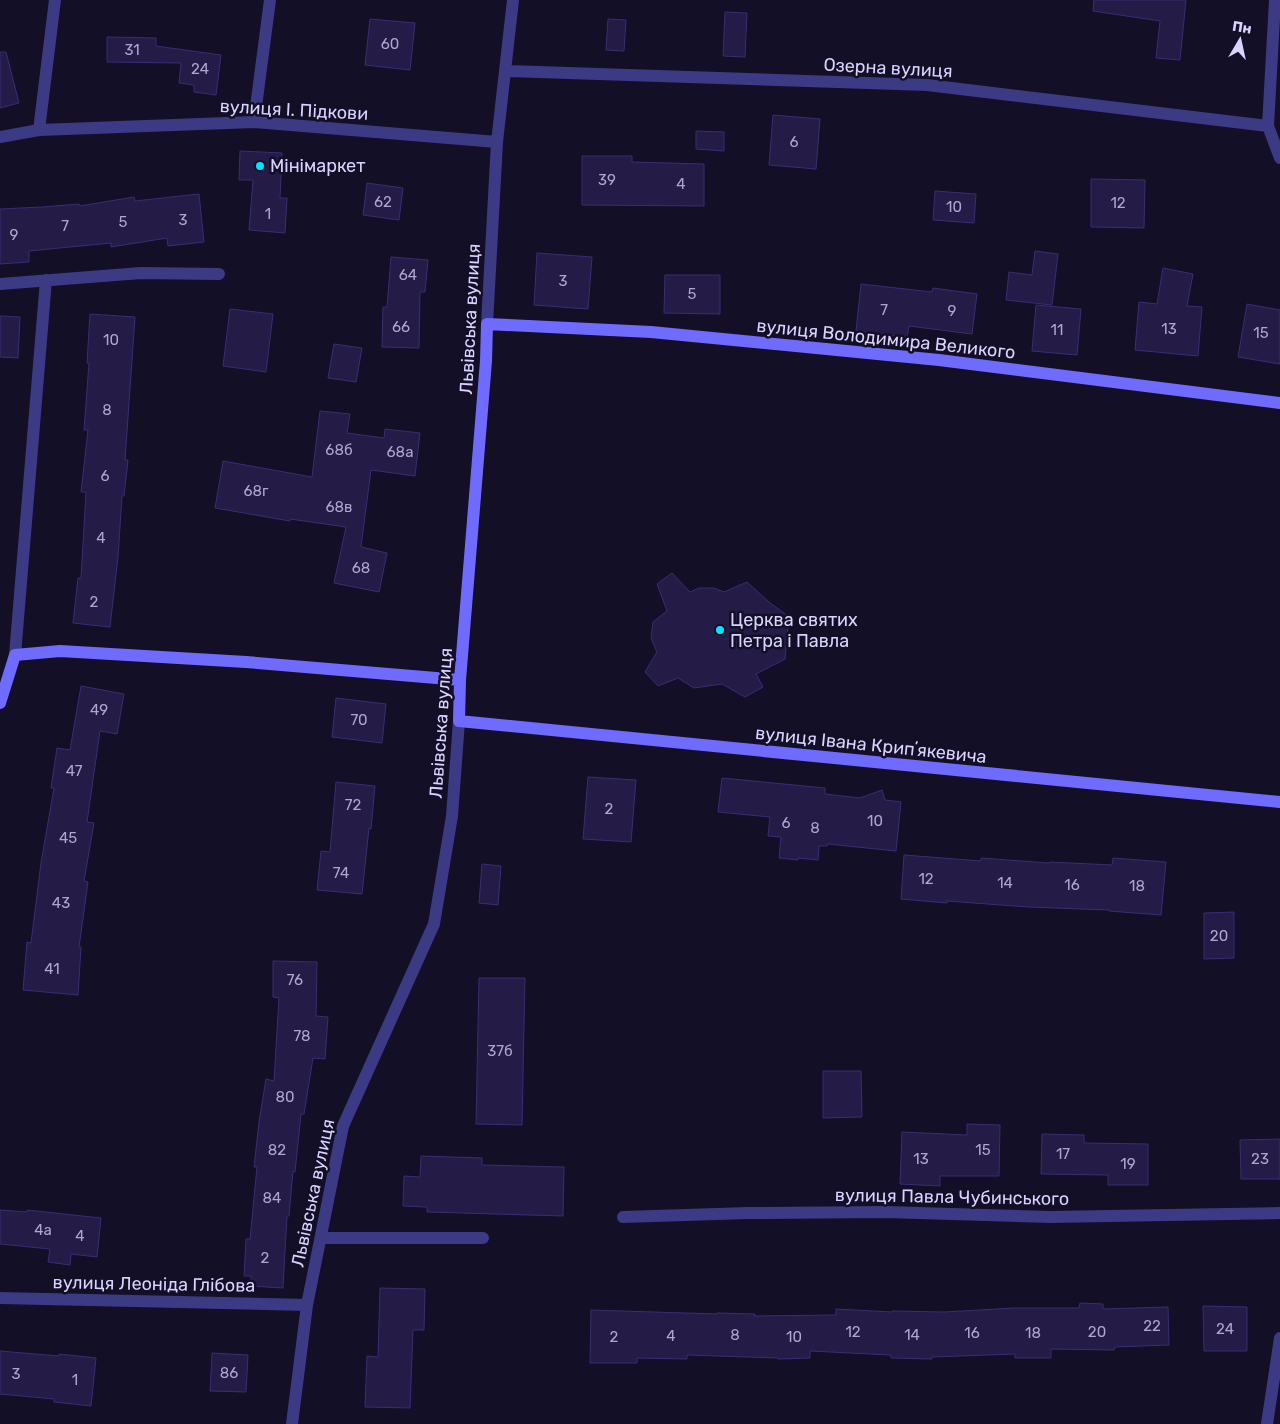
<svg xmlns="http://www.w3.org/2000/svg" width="1280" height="1424" viewBox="0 0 1280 1424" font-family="Rubik,sans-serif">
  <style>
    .building { fill: #241b47; stroke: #3b2d73 }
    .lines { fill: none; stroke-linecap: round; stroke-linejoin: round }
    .street { stroke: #3d3a85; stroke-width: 12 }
    .secondary { stroke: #6f6bff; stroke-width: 12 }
    .poi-dot { fill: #00e5ff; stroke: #130f26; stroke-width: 2 }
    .labels { text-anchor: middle; stroke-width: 5; stroke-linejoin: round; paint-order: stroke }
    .number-label { font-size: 15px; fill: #aca6d1 }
    .street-label { font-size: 18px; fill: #d9d4ff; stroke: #130f26 }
    .poi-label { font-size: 18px; fill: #d9d4ff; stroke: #130f26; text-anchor: start }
  </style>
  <rect width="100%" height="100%" fill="#130f26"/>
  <!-- building -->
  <path class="building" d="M1094,0h92l-6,60 -24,-2 4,-37 -67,-10z
    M725,12l22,1 -2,44 -22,-1z
    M370,19l45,4 -5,47 -45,-5z
    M608,19l18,1 -2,31 -18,-1z
    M107,37l49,1v8l65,9 -5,40 -22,-3v-7l-15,-2 2,-20 -74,-1z
    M0,52h6l13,51 -19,5z
    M773,115l47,4 -4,50 -47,-4z
    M696,131l28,1v19l-28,-2z
    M240,151l42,2 -2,45h7l-2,35 -36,-3 4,-50h-14z
    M582,156h50v6l72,2v42l-122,-1z
    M1091,179l54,1 -1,48 -53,-1z
    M367,183l36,5 -4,32 -36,-5z
    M935,191l41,3 -2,29 -41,-3z
    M199,194l5,48 -36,4 -1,-8 -56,9v-4l-82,8v11l-29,2v-55l42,-2 37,-3 1,2 54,-9 1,4z
    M1035,251l23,3 -6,51 -46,-5 3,-28 23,3z
    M537,253l55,4 -4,52 -54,-4z
    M391,257l37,3 -3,32h-5l-1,56 -37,-1 1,-40h4z
    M1163,268l30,6 -6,32 15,1 -4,49 -63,-6 4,-48 18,2z
    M665,275h55v39l-56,-1z
    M861,284l71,8 1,-4 44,6 -5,40 -63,-8 -2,11 -51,-6z
    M1247,304l33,6v54l-42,-7z
    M1036,305l45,4 -4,46 -45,-4z
    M230,309l43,5 -7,58 -43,-6z
    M90,314l45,3 -10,143h3l-4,36h-2l-4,61 -8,70 -37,-4 5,-45h3l5,-86h-5l7,-62h-4l5,-67h-2z
    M0,316l20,1 -2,41 -18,-1z
    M334,344l28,4 -6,34 -28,-4z
    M320,411l30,3 -3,19 37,5 1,-9 35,4 -5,43 -44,-6 -10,77 26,6 -8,39 -45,-9 12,-56 -56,-8v2l-75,-13 8,-47 89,16z
    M672,573l18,19 9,-4h15l10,4 23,-10 22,20 20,15 -4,42 -29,15 7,13 -18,10 -23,-13 -28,4 -16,-10 -20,8 -13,-14 12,-20 -6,-14 2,-16 14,-11 -10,-27z
    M81,686l43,8 -7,40 -17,-3 -13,91 7,1 -10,58 4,1 -9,65h2l-3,48 -55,-5 4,-48 4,1 10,-80 13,-75h-3l6,-40 13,2z
    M336,698l50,6 -4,39 -50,-6z
    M588,777l48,3 -5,62 -48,-3z
    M722,778l103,10v6l35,4 22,-8 3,10 16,2 -5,49 -68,-7 -1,2h-8l-1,14 -20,-2v2l-19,-2 2,-21 -13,-1 2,-19 -52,-5z
    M336,782l39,4 -4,43 -2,-1 -7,66 -45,-4 4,-39 9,1z
    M904,855l77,6v-3l68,5 1,-1 62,3 1,-7 53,4 -5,53 -52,-4v-1l-81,-3 -81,-6v2l-46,-4z
    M482,864l19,2 -3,39 -19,-2z
    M1234,912v46l-30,1v-46z
    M273,961l44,1 -1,54 12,1 -3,42 -12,-1 -9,56h-3l-6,58 -2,-1 -4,45h-2l-4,72 -32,-2v-10h-7l2,-37h4l7,-72h-3l5,-45 7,-43 8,2 5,-83 -6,-1z
    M479,978h46l-3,147 -46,-1z
    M823,1071h38l1,46 -39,1z
    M967,1124l33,1 -1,51h-59v10l-40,-2 2,-52 65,3z
    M1042,1134l42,1v8l64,1v41h-40v-10l-67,-1z
    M1280,1139v40h-39l-1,-39z
    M421,1156l61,2v7l82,2 -1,49 -136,-4v-5l-24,-1 1,-30 16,1z
    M0,1210l27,2v-2l74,8 -4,39 -26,-3 -1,11 -22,-3 2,-13 -50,-5z
    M380,1288l45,1 -1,41h-11l-3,78 -45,-1 2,-51 11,1z
    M1080,1303l23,1v5l65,-2 1,38 -54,2 -1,3 -63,-1v9h-36v-4l-83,3v2l-41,-1v-3l-81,-4v7l-32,1v-1l-91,-3v4l-50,-1v5h-47l1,-53 126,4v-1l38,1 -1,2 82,-1v-6l56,3v-1l52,1 70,-4h65z
    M1203,1306l44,1v44h-43z
    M0,1351l59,5v-2l37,4 -5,48 -37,-4v-3l-54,-5z
    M212,1353l36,2 -2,37 -36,-1z"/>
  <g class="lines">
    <!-- street -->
    <path class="street" d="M1275,0l-7,126 12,32
      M505,71l422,14 341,41
      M254,122l16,-122
      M39,130l16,-130
      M0,137l39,-7 215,-8 243,20
      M0,284l141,-11 78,1
      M487,324l10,-182 16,-142
      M15,655l31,-375
      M623,1217l125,-4 138,-1 164,5 230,-4
      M321,1238h162
      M0,1298l307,7
      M292,1424l15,-119 36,-179 91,-202 18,-108 7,-95
      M1267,1424l13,-86"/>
    <!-- secondary -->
    <path class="secondary" d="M1280,403l-341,-43 -288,-28 -164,-8 -1,37 -26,319 -1,41 821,81
      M0,703l15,-48 45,-4 186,11 214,18"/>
  </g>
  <!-- markers -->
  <g class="poi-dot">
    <circle cx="260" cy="166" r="5"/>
    <circle cx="720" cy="630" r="5"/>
  </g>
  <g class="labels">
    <!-- number labels -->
    <g class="number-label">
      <text x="390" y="49">60</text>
      <text x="132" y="55">31</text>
      <text x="200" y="74">24</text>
      <text x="794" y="147">6</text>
      <text x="607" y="185">39</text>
      <text x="681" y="189">4</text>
      <text x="383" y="207">62</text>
      <text x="1118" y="208">12</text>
      <text x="954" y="212">10</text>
      <text x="268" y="219">1</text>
      <text x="183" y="225">3</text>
      <text x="123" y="227">5</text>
      <text x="65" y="231">7</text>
      <text x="14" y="240">9</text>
      <text x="408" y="280">64</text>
      <text x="563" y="286">3</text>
      <text x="692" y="299">5</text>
      <text x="884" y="315">7</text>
      <text x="952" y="316">9</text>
      <text x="401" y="332">66</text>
      <text x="1169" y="334">13</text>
      <text x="1057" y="335">11</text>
      <text x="1261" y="338">15</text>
      <text x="111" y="345">10</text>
      <text x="107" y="415">8</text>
      <text x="339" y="455">68б</text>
      <text x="400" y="457">68а</text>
      <text x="105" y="481">6</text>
      <text x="256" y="496">68г</text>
      <text x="339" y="512">68в</text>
      <text x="101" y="543">4</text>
      <text x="361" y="573">68</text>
      <text x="94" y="607">2</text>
      <text x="99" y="715">49</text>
      <text x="359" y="725">70</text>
      <text x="74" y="776">47</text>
      <text x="353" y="810">72</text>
      <text x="609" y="814">2</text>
      <text x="875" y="826">10</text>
      <text x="786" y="828">6</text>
      <text x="815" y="833">8</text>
      <text x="68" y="843">45</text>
      <text x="341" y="878">74</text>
      <text x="926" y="884">12</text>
      <text x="1005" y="888">14</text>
      <text x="1072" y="890">16</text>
      <text x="1137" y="891">18</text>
      <text x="61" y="908">43</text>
      <text x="1219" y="941">20</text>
      <text x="52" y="974">41</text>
      <text x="295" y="985">76</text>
      <text x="302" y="1041">78</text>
      <text x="500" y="1056">37б</text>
      <text x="285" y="1102">80</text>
      <text x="277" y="1155">82</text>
      <text x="983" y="1155">15</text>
      <text x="1063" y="1159">17</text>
      <text x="921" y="1164">13</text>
      <text x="1260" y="1164">23</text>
      <text x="1128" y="1169">19</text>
      <text x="272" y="1203">84</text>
      <text x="43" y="1235">4а</text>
      <text x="80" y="1241">4</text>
      <text x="265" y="1263">2</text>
      <text x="1152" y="1331">22</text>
      <text x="1225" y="1334">24</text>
      <text x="853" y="1337">12</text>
      <text x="1097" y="1337">20</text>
      <text x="972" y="1338">16</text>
      <text x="1033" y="1338">18</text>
      <text x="735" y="1340">8</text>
      <text x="912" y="1340">14</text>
      <text x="671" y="1341">4</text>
      <text x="614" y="1342">2</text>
      <text x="794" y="1342">10</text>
      <text x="229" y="1378">86</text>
      <text x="16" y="1379">3</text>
      <text x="75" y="1385">1</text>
    </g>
    <!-- street labels -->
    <g class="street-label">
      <text transform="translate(888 68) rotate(3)" y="6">Озерна вулиця</text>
      <text transform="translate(294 110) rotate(3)" y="6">вулиця І. Підкови</text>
      <text transform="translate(470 319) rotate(-87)" y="6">Львівська вулиця</text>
      <text transform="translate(886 339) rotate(6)" y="6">вулиця Володимира Великого</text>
      <text transform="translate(441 723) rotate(-86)" y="6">Львівська вулиця</text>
      <text transform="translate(871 745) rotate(6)" y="6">вулиця Івана Крипʼякевича</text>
      <text transform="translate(313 1193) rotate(-78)" y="6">Львівська вулиця</text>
      <text transform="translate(952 1197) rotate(1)" y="6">вулиця Павла Чубинського</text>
      <text transform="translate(154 1284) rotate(1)" y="6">вулиця Леоніда Глібова</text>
    </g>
    <!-- poi labels -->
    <g class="poi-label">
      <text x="270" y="172">Мінімаркет</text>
      <text x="730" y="626">Церква святих<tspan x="730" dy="21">Петра і Павла</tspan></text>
    </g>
  </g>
  <!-- north arrow -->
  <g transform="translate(1240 40) rotate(9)" stroke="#130f26" stroke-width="4" paint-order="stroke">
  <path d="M0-4L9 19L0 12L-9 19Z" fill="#d9d4ff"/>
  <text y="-8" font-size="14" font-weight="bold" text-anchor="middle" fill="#d9d4ff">Пн</text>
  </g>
</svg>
